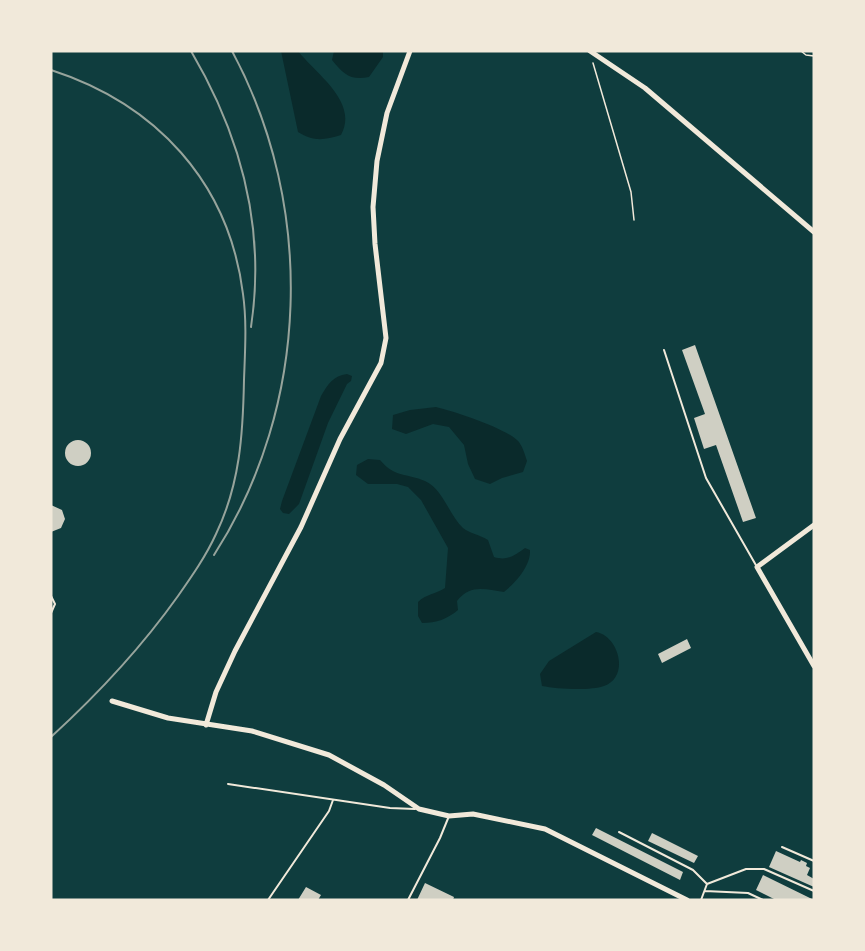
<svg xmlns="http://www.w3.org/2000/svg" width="865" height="951" viewBox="0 0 865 951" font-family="Mulish,sans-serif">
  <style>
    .water { fill: #0a2a2b }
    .building { fill: #cfcfc3 }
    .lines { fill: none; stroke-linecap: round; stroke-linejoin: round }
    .path { stroke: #f1e9da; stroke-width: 1.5 }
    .service { stroke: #f1e9da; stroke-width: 2 }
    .minor { stroke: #f1e9da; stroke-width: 5 }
    .rail { stroke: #97a49c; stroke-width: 2 }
  </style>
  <rect width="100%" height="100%" fill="#0f3d3e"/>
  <!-- water -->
  <path class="water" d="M281,51h17c18,23 61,51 43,84 -17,5 -27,7 -43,-3z
    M334,51h49v6l-14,20c-18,4 -26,-3 -37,-17z
    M347,374l5,2 -1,5 -4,3 -19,39 -29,81 -10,10 -6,-1 -3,-4 2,-8 39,-105c7,-12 12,-20 26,-22z
    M436,407c20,5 66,20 81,33 5,4 8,15 10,21l-4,11 -21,6 -12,6 -15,-5 -7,-15 -4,-19 -15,-18 -16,-3 -27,10 -14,-5 1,-14 17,-5z
    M368,459l12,1c15,18 27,13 45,21 18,8 24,34 38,47 6,5 17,7 25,12l6,17c13,4 20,-1 31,-9l5,2c1,16 -15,33 -26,42 -19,-3 -34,-8 -47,9l1,9c-11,9 -21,13 -36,13l-4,-7v-14c8,-8 18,-8 27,-14l3,-40 -27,-48 -13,-13 -11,-3h-29l-12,-9 1,-10z
    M596,632c23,4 34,45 8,54 -14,5 -47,3 -62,0l-2,-12 9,-13z"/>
  <!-- building -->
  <path class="building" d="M695,345l61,173 -13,4 -27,-77 -12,4 -10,-31 11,-4 -23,-64z
    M65 453a13 13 0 1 1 26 0a13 13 0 1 1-26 0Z
    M51,505l11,5 3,9 -4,9 -10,4z
    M687,639l4,9 -29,15 -4,-9z
    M596,828l87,44 -3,8 -88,-45z
    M652,833l46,23 -4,7 -46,-22z
    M776,851l24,11 1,-2 6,3 -1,3 4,2 -3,7 7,4v8l-45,-20z
    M763,875l51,25h-38l-20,-10z
    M425,883l29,14 -1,3h-36z
    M306,887l15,8 -3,5h-20z"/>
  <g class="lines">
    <!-- path -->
    <path class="path" d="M801,51l5,4 8,1
      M593,63l38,129 3,28"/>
    <!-- service -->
    <path class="service" d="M664,350l42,128 51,89
      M51,596l4,8 -4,9
      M228,784l162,24 25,1
      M619,832l74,38 14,14
      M782,847l32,14
      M705,891l43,2 15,7
      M268,900l61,-89 4,-11
      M408,900l32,-62 9,-22
      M701,900l6,-16 39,-15h18l50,22"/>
    <!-- minor -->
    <path class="minor" d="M590,51l55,37 169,144
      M814,525l-57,42 57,99
      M112,701l56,17 84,13 77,24 55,30 35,24 30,7 24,-2 72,15 142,71
      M206,725l10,-33 19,-41 66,-124 39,-88 41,-76 5,-25 -11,-94 -2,-37 4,-46 10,-48 23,-62"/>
    <!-- rail -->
    <path class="rail" d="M191,51c50,85 75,177 60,276
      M51,70c105,34 178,112 192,224 4,28 2,57 1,86 -1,54 -4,104 -28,154 -10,22 -24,42 -38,62 -37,52 -80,98 -127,141
      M214,555c96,-149 102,-348 18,-504"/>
  </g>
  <!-- border -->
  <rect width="865" height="951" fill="none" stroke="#f1e9da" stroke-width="105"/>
</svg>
